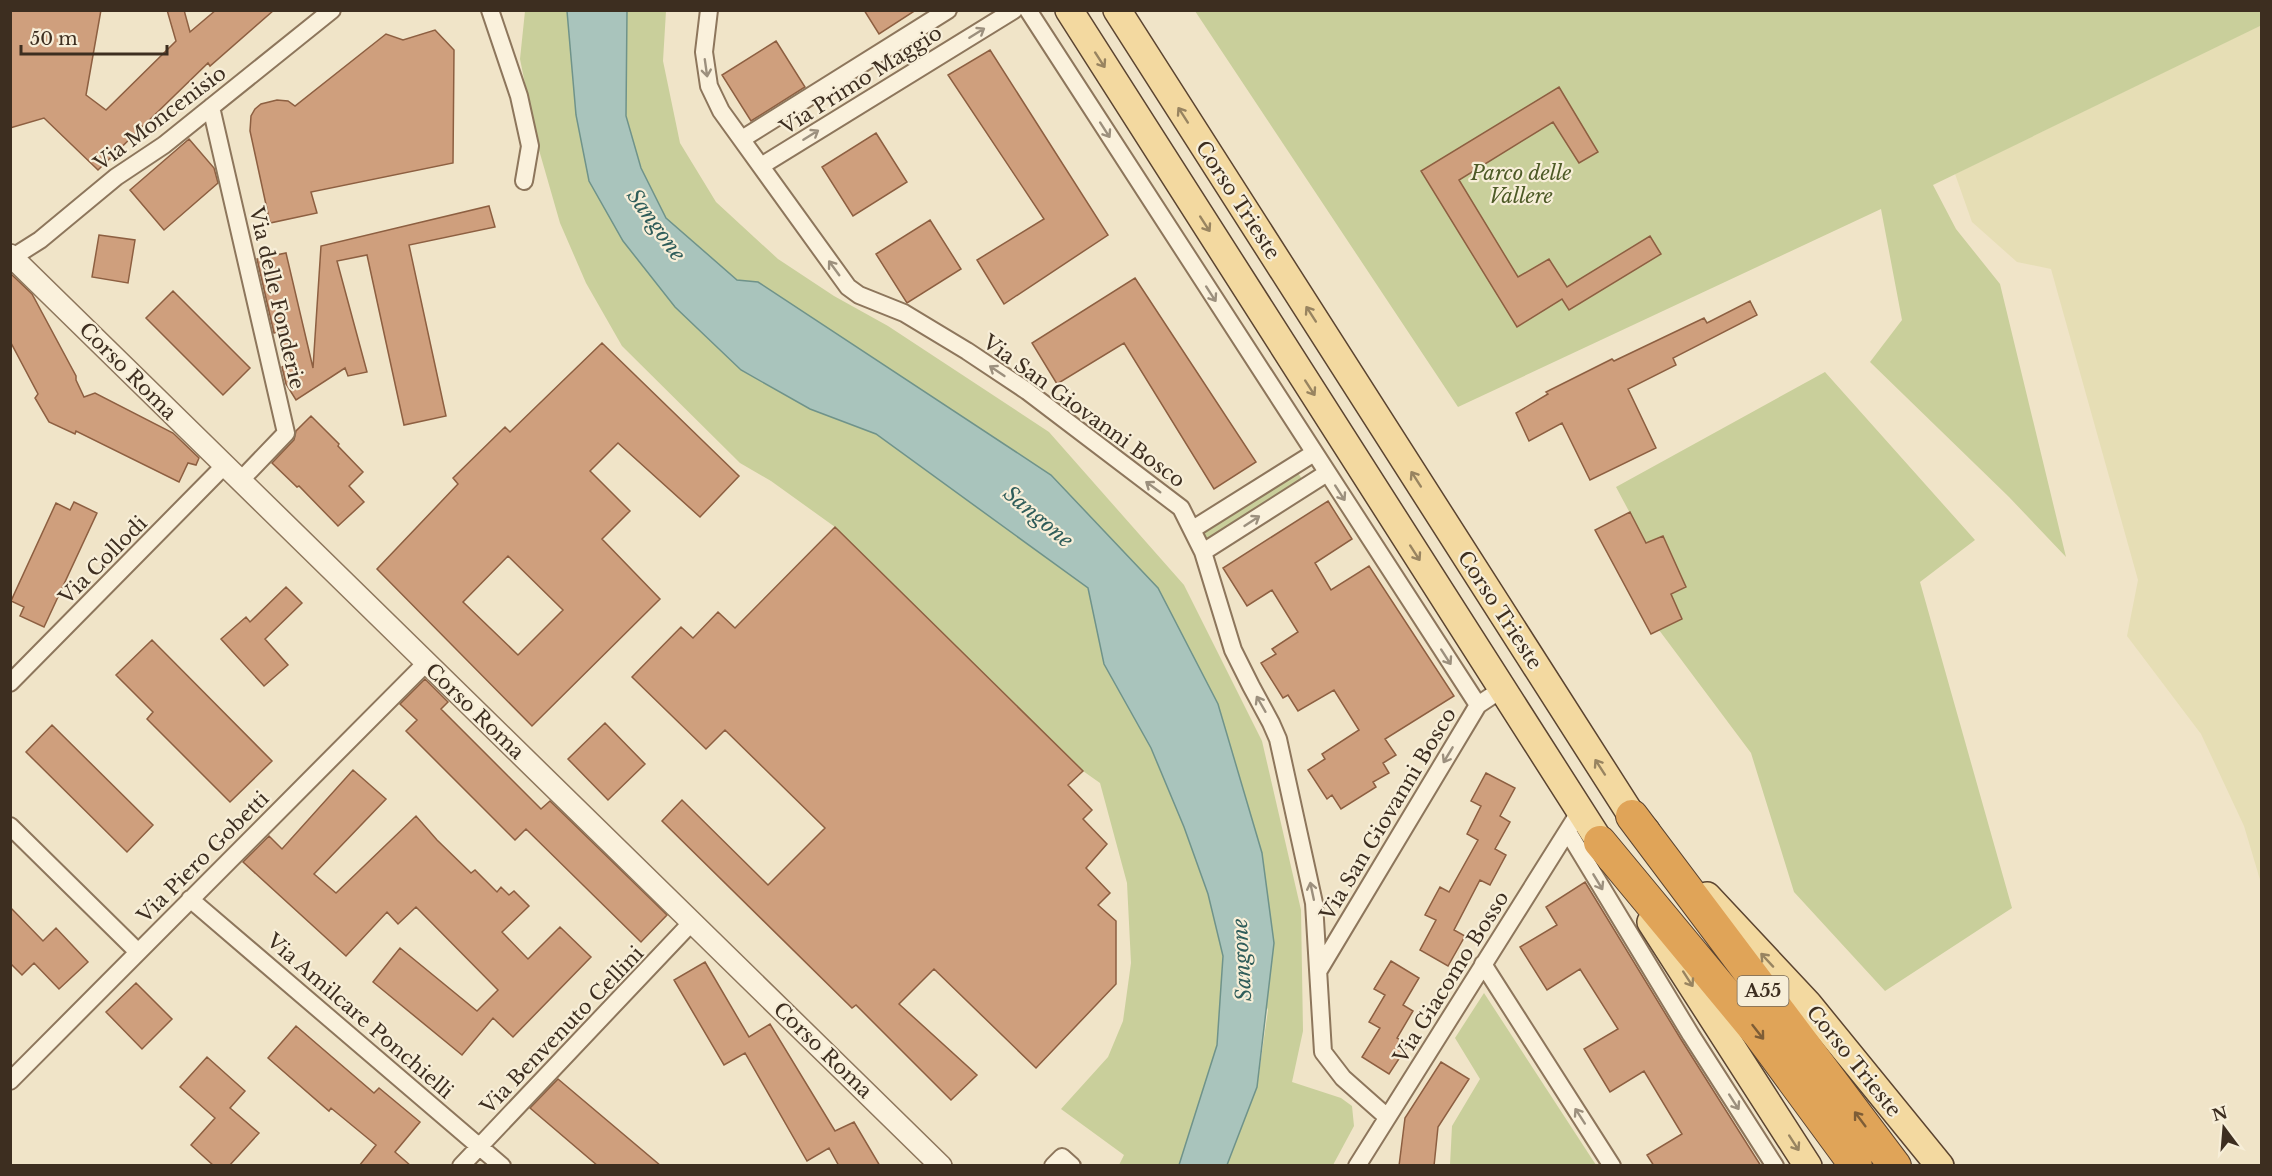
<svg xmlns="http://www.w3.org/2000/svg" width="2272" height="1176" viewBox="0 0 2272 1176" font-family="'Libre Baskerville',serif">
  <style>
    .farmland { fill: #e6deb5 }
    .green { fill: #c9cf9b }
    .water { fill: #a9c4bc; stroke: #6f938a; stroke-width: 1.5 }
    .building { fill: #cf9f7d; stroke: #8d5f41; stroke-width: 1.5; fill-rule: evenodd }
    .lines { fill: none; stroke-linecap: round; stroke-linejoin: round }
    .minor-casing { stroke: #8d765c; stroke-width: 20 }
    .tertiary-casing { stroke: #8d765c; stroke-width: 24 }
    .primary-casing { stroke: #5b4430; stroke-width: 30 }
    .motorway-casing { stroke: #5b4430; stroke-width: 34 }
    .minor { stroke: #faf1dc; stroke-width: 16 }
    .tertiary { stroke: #faf1dc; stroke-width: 21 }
    .primary { stroke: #f3d9a0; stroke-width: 27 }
    .motorway { stroke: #e0a458; stroke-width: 32 }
    .oneway { stroke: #9c907e }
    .oneway2 { stroke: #988460 }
    .oneway3 { stroke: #7e5d36 }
    .labels { text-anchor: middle; stroke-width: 4.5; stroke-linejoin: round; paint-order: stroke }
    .shield { fill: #f7eed8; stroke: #756857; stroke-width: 1.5 }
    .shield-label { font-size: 18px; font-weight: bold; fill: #3d2e20 }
    .street-label { font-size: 20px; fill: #3d2e20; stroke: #f7eed8 }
    .park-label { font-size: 20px; font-style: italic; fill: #4d5a26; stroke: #f7eed8 }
    .water-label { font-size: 21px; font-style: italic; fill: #2f5d5a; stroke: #f7eed8 }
  </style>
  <rect width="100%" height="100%" fill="#f0e4c8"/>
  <!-- farmland -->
  <path class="farmland" d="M2261,25v858l-17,-57 -43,-92 -74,-98 11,-56 -87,-311 -34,-7 -45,-40 -17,-48z"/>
  <!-- green -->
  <path class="green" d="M2261,10l1,15 -329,160 23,44 44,55 66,273 -57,-60 -139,-135 32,-42 -21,-111 -423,198 -263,-396z
    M525,11h42l9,104 99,192 66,63 69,39 66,25 212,154 16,76 47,84 33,79 24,67 15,62 -6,89 -38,120h-60l5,-10 -63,-46 47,-52 15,-36 8,-58 -4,-80 -27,-100 -17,-12 -248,-244 -64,-46 -31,-18 -118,-117 -36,-63 -26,-60 -23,-80 -17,-84z
    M627,11h39l-3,50 17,82 36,59 62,57 56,37 54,30 161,106 135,153 78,156 39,169 2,121 -11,51 49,16 11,8 2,20 -21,39h-106l30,-78 11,-77 -217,-535 -293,-193 -21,-2 -71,-62 -25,-50 -15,-52z
    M1825,372l150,168 -55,42 92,326 -127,83 -91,-99 -43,-139 -92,-123 23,-11 -11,-25 15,-7 -23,-51 -17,7 -30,-56z
    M1298,473l4,6 -95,61 -3,-2 -1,-7z
    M1484,993l112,172h-146l2,-39 28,-47 -25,-41z"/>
  <!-- water -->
  <path class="water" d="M567,11h60l-1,105 15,52 25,50 71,62 21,2 293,193 107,113 60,116 44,149 12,90 -17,144 -30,78h-48l38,-120 6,-89 -15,-62 -24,-67 -33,-79 -47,-84 -16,-76 -212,-154 -66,-25 -69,-39 -66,-63 -52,-66 -34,-60 -13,-66z"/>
  <!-- building -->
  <path class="building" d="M10,10h91l-15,85 20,15 70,-69 -9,-31h17l6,22 26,-22h58l-64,56 -2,-3 -110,107 -54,-52 -34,10z
    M864,10h52l-37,24z
    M435,30l19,20 -1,113 -142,29 6,21 -47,10 -20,-92 1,-15 4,-7 6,-5 16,-4 11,1 7,5 91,-72 17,6z
    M776,41l29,46 -54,34 -29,-46z
    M990,50l118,185 -104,69 -27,-44 67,-41 -96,-144z
    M1559,87l39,65 -19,11 -26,-41 -94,58 59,97 31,-18 18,28 83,-51 11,18 -92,56 -7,-11 -45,28 -96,-156z
    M876,133l31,49 -54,34 -31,-49z
    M189,139l25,29 4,15 -54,47 -34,-40z
    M489,206l6,21 -86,18 37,171 -42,9 -37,-170 -30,6 30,111 -19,4 -3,-8 -49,32 -10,-16 -4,-17 5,-3 -10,-32 -3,1 -17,-74 29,-6 27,115 8,-122z
    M930,220l31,49 -54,34 -31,-49z
    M99,235l36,5 -7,43 -36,-6z
    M10,273l22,21 44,82v4l8,17 11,-4 78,40 26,25 -3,7 -8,-2 -9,19 -103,-51 -1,3 -26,-12 -14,-24 3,-4 -28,-53z
    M1135,278l121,184 -42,27 -90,-146 -67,41 -25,-41z
    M173,291l77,77 -27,27 -77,-77z
    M1750,301l7,14 -84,43 3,7 -48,24 28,59 -66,32 -28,-57 -33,18 -13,-28 32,-19 -2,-2 66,-33 2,2 90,-43 3,5z
    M602,343l137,133 -39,41 -82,-74 -28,28 40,40 -28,28 58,60 -128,127 -155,-157 81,-85 -5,-6 52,-51 5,5zM508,556l55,54 -45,45 -55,-53z
    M311,416l28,28 -1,2 25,26 -14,14 15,16 -26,24 -39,-40 -2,1 -25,-24 22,-23 2,-9z
    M1328,501l24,38 -37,24 16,27 38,-24 85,130 -69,43 11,16 -13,8 6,10 -16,9 3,5 -35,22 -9,-14 -5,4 -19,-29 17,-11 -3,-5 37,-24 -25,-40 -36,21 -10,-16 -5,3 -22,-35 15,-9 -4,-5 26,-17 -26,-42 -25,16 -24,-38z
    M74,502l23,11 -53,114 -24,-11 4,-9 -13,-6 45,-98 14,7z
    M1630,512l16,31 17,-7 23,51 -15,7 11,25 -31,15 -56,-104z
    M835,527l248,244 -15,14 24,25 -9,9 24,25 -21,24 24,25 -12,12 18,16v63l-80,84 -102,-99 -35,35 78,71 -26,25 -95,-95 -4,3 -190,-187 20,-21 86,85 57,-57 -100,-98 -19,19 -74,-72 49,-50 12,11 25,-26 17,16z
    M286,587l16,16 -37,36 23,26 -24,21 -43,-47 25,-22 4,5z
    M152,640l120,121 -42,41 -83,-83 6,-7 -37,-37z
    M425,679l23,23 -7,7 100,100 9,-8 117,114 -26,27 -115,-113 -11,11 -109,-109 11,-11 -17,-16z
    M605,723l40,41 -37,36 -40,-41z
    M52,725l101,100 -26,27 -101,-100z
    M353,770l33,29 -72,75 22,19 80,-77 21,24 34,33 4,-3 22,22 4,-5 8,8 5,-4 15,15 -27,26 26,27 32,-32 31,30 -78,80 -20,-19 -31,37 -89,-73 27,-34 77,63 21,-21 -82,-83 -18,17 -11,-12 -41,44 -103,-94 26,-26 13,13z
    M1486,773l29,15 -15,28 10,6 -15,27 11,6 -16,30 -10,-5 -26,50 11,6 -17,30 -28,-16 16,-30 -11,-5 15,-28 9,5 29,-52 -11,-6 14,-28 -10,-5z
    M1585,882l97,159 79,125h-107l-7,-11 35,-21 -38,-63 -34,21 -26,-43 34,-20 -38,-60 -33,21 -27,-43 37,-22 -11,-18z
    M10,907l33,34 13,-13 32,34 -29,27 -25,-26 -12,12 -12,-12z
    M1391,961l28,17 -16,27 10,6 -16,27 11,7 -19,29 -27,-17 18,-29 -11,-6 16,-27 -11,-6z
    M705,962l44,75 21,-13 65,107 19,-9 26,44h-41l-10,-18 -22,13 -62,-108 -21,12 -50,-85z
    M136,983l36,36 -30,30 -36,-37z
    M296,1026l78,67 5,-5 41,34 -25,30 16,14h-52l17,-21 -45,-37 -2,3 -61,-53z
    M207,1057l38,34 -15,17 29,25 -30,33h-15l-23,-21 24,-27 -35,-31z
    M1441,1062l28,17 -31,48 -4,39h-35l6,-48z
    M558,1079l103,87h-63l-68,-58z"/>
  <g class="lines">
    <defs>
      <path id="minor" d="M490,10l29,86 11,50 -6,35
        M709,10l-5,42 5,34 12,25 127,176 11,8 45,18 63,38 60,40 154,117 22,44 30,98 18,36 20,37 7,16 36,164 9,149 20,26 44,39
        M1028,10l450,695
        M211,107l75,326 -46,48
        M742,139l206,-129
        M761,166l253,-156
        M10,259l30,-19 76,-63 48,-32 168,-135
        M1193,529l121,-76
        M1203,552l124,-79
        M10,683l214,-217
        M10,826l128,126
        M1568,832l123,203 84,131
        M190,899l312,267
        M1483,964l129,202
        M1319,970l159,-265 24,-16
        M10,1081l416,-418
        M461,1166l231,-244
        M1053,1166l9,-9 10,9
        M1357,1166l223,-355"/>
      <path id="tertiary" d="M10,255l931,911"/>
      <path id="primary" d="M1069,10l542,849
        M1117,10l515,806 14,15
        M1707,896l101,108 132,162
        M1651,922l157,244"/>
      <path id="motorway" d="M1632,816l263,350
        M1600,842l159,192 97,132"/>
    </defs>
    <!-- minor casing -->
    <use href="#minor" class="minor-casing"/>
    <!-- tertiary casing -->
    <use href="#tertiary" class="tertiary-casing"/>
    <!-- primary casing -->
    <use href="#primary" class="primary-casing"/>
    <!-- motorway casing -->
    <use href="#motorway" class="motorway-casing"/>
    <!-- minor -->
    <use href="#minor" class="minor"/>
    <!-- tertiary -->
    <use href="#tertiary" class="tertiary"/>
    <!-- primary -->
    <use href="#primary" class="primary"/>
    <!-- motorway -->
    <use href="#motorway" class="motorway"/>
  </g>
  <!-- one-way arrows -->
  <defs><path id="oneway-shaft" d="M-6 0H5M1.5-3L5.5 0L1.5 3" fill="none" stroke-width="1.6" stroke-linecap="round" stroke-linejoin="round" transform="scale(1.5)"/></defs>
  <g class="oneway">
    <use href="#oneway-shaft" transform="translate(977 33) rotate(-32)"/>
    <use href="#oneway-shaft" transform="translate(706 68) rotate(82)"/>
    <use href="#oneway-shaft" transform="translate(1105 130) rotate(57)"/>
    <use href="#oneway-shaft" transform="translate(811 135) rotate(-32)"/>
    <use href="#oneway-shaft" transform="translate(834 268) rotate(-126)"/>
    <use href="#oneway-shaft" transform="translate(1211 294) rotate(57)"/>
    <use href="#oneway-shaft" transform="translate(997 371) rotate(-146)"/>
    <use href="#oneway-shaft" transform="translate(1153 487) rotate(-144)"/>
    <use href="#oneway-shaft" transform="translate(1340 493) rotate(57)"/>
    <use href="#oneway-shaft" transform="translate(1252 521) rotate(-33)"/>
    <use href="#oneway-shaft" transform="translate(1446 657) rotate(57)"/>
    <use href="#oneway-shaft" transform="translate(1261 704) rotate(-120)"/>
    <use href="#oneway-shaft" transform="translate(1448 755) rotate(121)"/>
    <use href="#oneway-shaft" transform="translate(1598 882) rotate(59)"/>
    <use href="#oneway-shaft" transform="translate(1312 891) rotate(-102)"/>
    <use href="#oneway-shaft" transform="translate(1734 1102) rotate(57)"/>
    <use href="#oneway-shaft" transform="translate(1580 1116) rotate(-123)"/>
  </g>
  <g class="oneway2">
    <use href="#oneway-shaft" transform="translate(1100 60) rotate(57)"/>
    <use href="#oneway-shaft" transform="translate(1183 115) rotate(-123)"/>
    <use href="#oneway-shaft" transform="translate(1205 224) rotate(57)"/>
    <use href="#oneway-shaft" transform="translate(1311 314) rotate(-123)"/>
    <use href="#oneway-shaft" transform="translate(1310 388) rotate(57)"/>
    <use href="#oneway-shaft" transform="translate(1416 479) rotate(-123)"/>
    <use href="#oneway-shaft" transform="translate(1415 553) rotate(57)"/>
    <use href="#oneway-shaft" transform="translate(1600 767) rotate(-123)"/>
    <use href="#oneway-shaft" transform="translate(1767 960) rotate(-133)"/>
    <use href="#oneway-shaft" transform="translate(1688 979) rotate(57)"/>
    <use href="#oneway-shaft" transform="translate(1794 1143) rotate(57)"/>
  </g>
  <g class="oneway3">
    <use href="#oneway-shaft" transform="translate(1758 1032) rotate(52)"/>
    <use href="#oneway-shaft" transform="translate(1860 1119) rotate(-127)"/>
  </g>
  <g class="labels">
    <!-- shield labels -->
    <rect class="shield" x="1737.5" y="976" width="51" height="30" rx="4.5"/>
    <g class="shield-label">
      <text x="1763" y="997">A55</text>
    </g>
    <!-- street labels -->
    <g class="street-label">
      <text transform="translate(861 80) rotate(-32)" y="7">Via Primo Maggio</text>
      <text transform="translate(160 118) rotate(-37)" y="7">Via Moncenisio</text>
      <text transform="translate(1238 200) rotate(57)" y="7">Corso Trieste</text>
      <text transform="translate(277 298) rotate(77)" y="7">Via delle Fonderie</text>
      <text transform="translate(128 371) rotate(45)" y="7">Corso Roma</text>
      <text transform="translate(1084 411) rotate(36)" y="7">Via San Giovanni Bosco</text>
      <text transform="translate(103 560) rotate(-45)" y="7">Via Collodi</text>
      <text transform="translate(1500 610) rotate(57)" y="7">Corso Trieste</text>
      <text transform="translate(475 711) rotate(44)" y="7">Corso Roma</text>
      <text transform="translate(1388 814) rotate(-59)" y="7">Via San Giovanni Bosco</text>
      <text transform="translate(203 857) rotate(-45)" y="7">Via Piero Gobetti</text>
      <text transform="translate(1451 977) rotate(-58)" y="7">Via Giacomo Bosso</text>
      <text transform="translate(360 1016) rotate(41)" y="7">Via Amilcare Ponchielli</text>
      <text transform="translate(562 1030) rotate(-46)" y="7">Via Benvenuto Cellini</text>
      <text transform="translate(823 1050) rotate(44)" y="7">Corso Roma</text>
      <text transform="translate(1854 1061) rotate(51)" y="7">Corso Trieste</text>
    </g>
    <!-- park labels -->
    <g class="park-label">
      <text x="1521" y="180">Parco delle<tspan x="1521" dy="23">Vallere</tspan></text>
    </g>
    <!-- water labels -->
    <g class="water-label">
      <text transform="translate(656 225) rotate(54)" y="7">Sangone</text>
      <text transform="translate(1038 517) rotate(40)" y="7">Sangone</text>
      <text transform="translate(1242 960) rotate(-93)" y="7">Sangone</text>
    </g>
  </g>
  <!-- border -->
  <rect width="2272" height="1176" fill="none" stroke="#3d2e20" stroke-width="24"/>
  <!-- north arrow -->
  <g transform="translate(2224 1128) rotate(344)" stroke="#f7eed8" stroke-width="4.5" paint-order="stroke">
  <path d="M0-4.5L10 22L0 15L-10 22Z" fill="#3d2e20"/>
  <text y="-9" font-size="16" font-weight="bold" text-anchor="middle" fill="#3d2e20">N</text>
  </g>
  <!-- scale -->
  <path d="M21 45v9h146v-9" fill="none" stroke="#3d2e20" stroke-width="3"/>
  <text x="30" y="45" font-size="18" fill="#3d2e20" stroke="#f7eed8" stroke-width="4.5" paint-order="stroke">50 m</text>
</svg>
